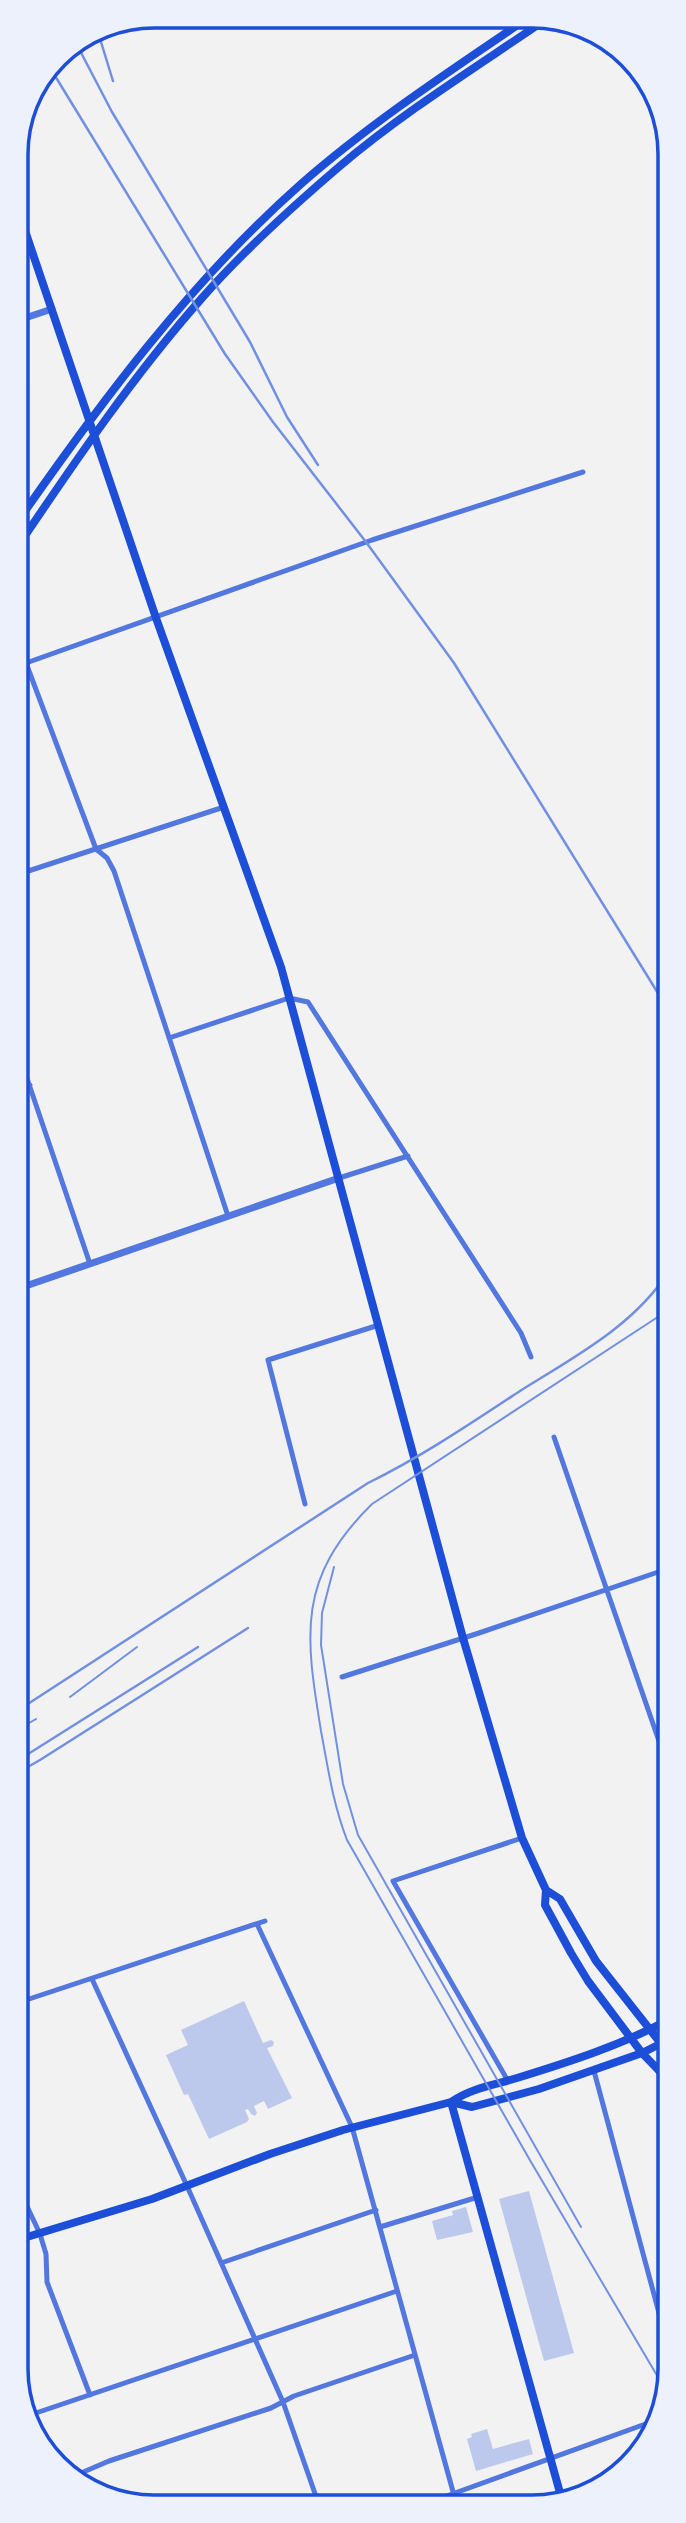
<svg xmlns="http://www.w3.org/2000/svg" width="686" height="2523" viewBox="0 0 686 2523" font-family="'Open Sans',sans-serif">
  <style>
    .building { fill: #bdc9ec }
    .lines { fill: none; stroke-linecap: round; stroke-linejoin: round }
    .minor { stroke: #5277de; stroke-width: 5 }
    .tertiary { stroke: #5277de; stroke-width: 7 }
    .secondary { stroke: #1d4ed8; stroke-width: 8 }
    .tram { stroke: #7290e2; stroke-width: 2 }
    .rail { stroke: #7290e2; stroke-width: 2.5 }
    .rim { fill: none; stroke: #1d4ed8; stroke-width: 3.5 }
  </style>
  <rect width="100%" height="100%" fill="#f2f2f2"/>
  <!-- building -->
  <path class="building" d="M244,2001l19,42 8,-3 3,2 -1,4 -6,2 25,50 -24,11 -4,-8 -10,5 3,7 -2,3 -4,-2 -3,-5 -3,1 4,9 -2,3 -38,17 -21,-45 -4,1 -18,-40 22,-10 -7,-15z
    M529,2191l45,162 -30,8 -45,-162z
    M466,2207l7,25 -36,8 -5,-19 21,-6 -1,-4z
    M487,2429l6,20 36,-10 4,15 -57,17 -9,-32 5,-2 -1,-3z"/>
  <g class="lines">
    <!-- minor -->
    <path class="minor" d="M16,875l208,-68
      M169,1038l120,-40 19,4 213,331 10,24
      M16,1046l74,218
      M16,1090l14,-5
      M339,1178l69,-22
      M228,1216l-114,-345 -7,-13 -11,-9 -70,-186 346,-123 211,-68
      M554,1437l116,336
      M305,1504l-37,-144 111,-35
      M342,1677l137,-44 191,-65
      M257,1924l95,203 105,379
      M92,1979l95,207 96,216 36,103
      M17,2003l248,-82
      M594,2071l76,283
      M508,2081l-115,-200 129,-43
      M17,2185l23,49 6,20 1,28 43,113
      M380,2227l98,-30
      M221,2263l155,-53
      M30,2415l367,-124
      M74,2476l35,-15 162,-53 23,-12 121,-41
      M419,2506l232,-84"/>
    <!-- tertiary -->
    <path class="tertiary" d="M16,321l36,-12
      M17,1289l322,-111"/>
    <!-- secondary -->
    <path class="secondary" d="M16,204l140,414 125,349 182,671 59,200 24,52 -1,15 26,48 17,28 54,72 28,29
      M16,524c84,-121 174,-242 285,-340 71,-62 149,-113 227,-166
      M16,549c58,-86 117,-173 186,-251 42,-48 90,-91 138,-132 65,-55 138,-100 208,-148
      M16,670l10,-7
      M546,1890l14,9 36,62 74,94
      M451,2102l111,398
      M451,2102l21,5 67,-18 103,-36 28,-14
      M17,2240l135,-41 118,-45 73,-24 108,-28c20,-14 43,-17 66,-24 52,-16 105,-33 153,-59"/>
    <!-- tram -->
    <path class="tram" d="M334,1567l-12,46 -1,32 22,139 15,51 223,392
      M70,1697l67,-50
      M17,1730l19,-11
      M665,2389l-134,-227 -184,-322c-14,-36 -19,-72 -26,-109 -16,-97 -24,-153 51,-227l298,-195"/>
    <!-- rail -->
    <path class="rail" d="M97,29l16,52
      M76,43l36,69 138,230 37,75 31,48
      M49,66l176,288 48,68 93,120 88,121 215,348
      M17,1711l351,-228c53,-26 102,-59 152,-92 54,-34 114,-65 149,-120
      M17,1761l181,-114
      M17,1773l23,-13 208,-132"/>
  </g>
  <!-- crop -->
  <path d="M0 0H686V2523H0ZM154 28H532A126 126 0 0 1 658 154V2369A126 126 0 0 1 532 2495H154A126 126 0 0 1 28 2369V154A126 126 0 0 1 154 28Z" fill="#edf1fc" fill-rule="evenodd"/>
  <path class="rim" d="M154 28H532A126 126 0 0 1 658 154V2369A126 126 0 0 1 532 2495H154A126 126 0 0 1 28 2369V154A126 126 0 0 1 154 28Z"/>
</svg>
